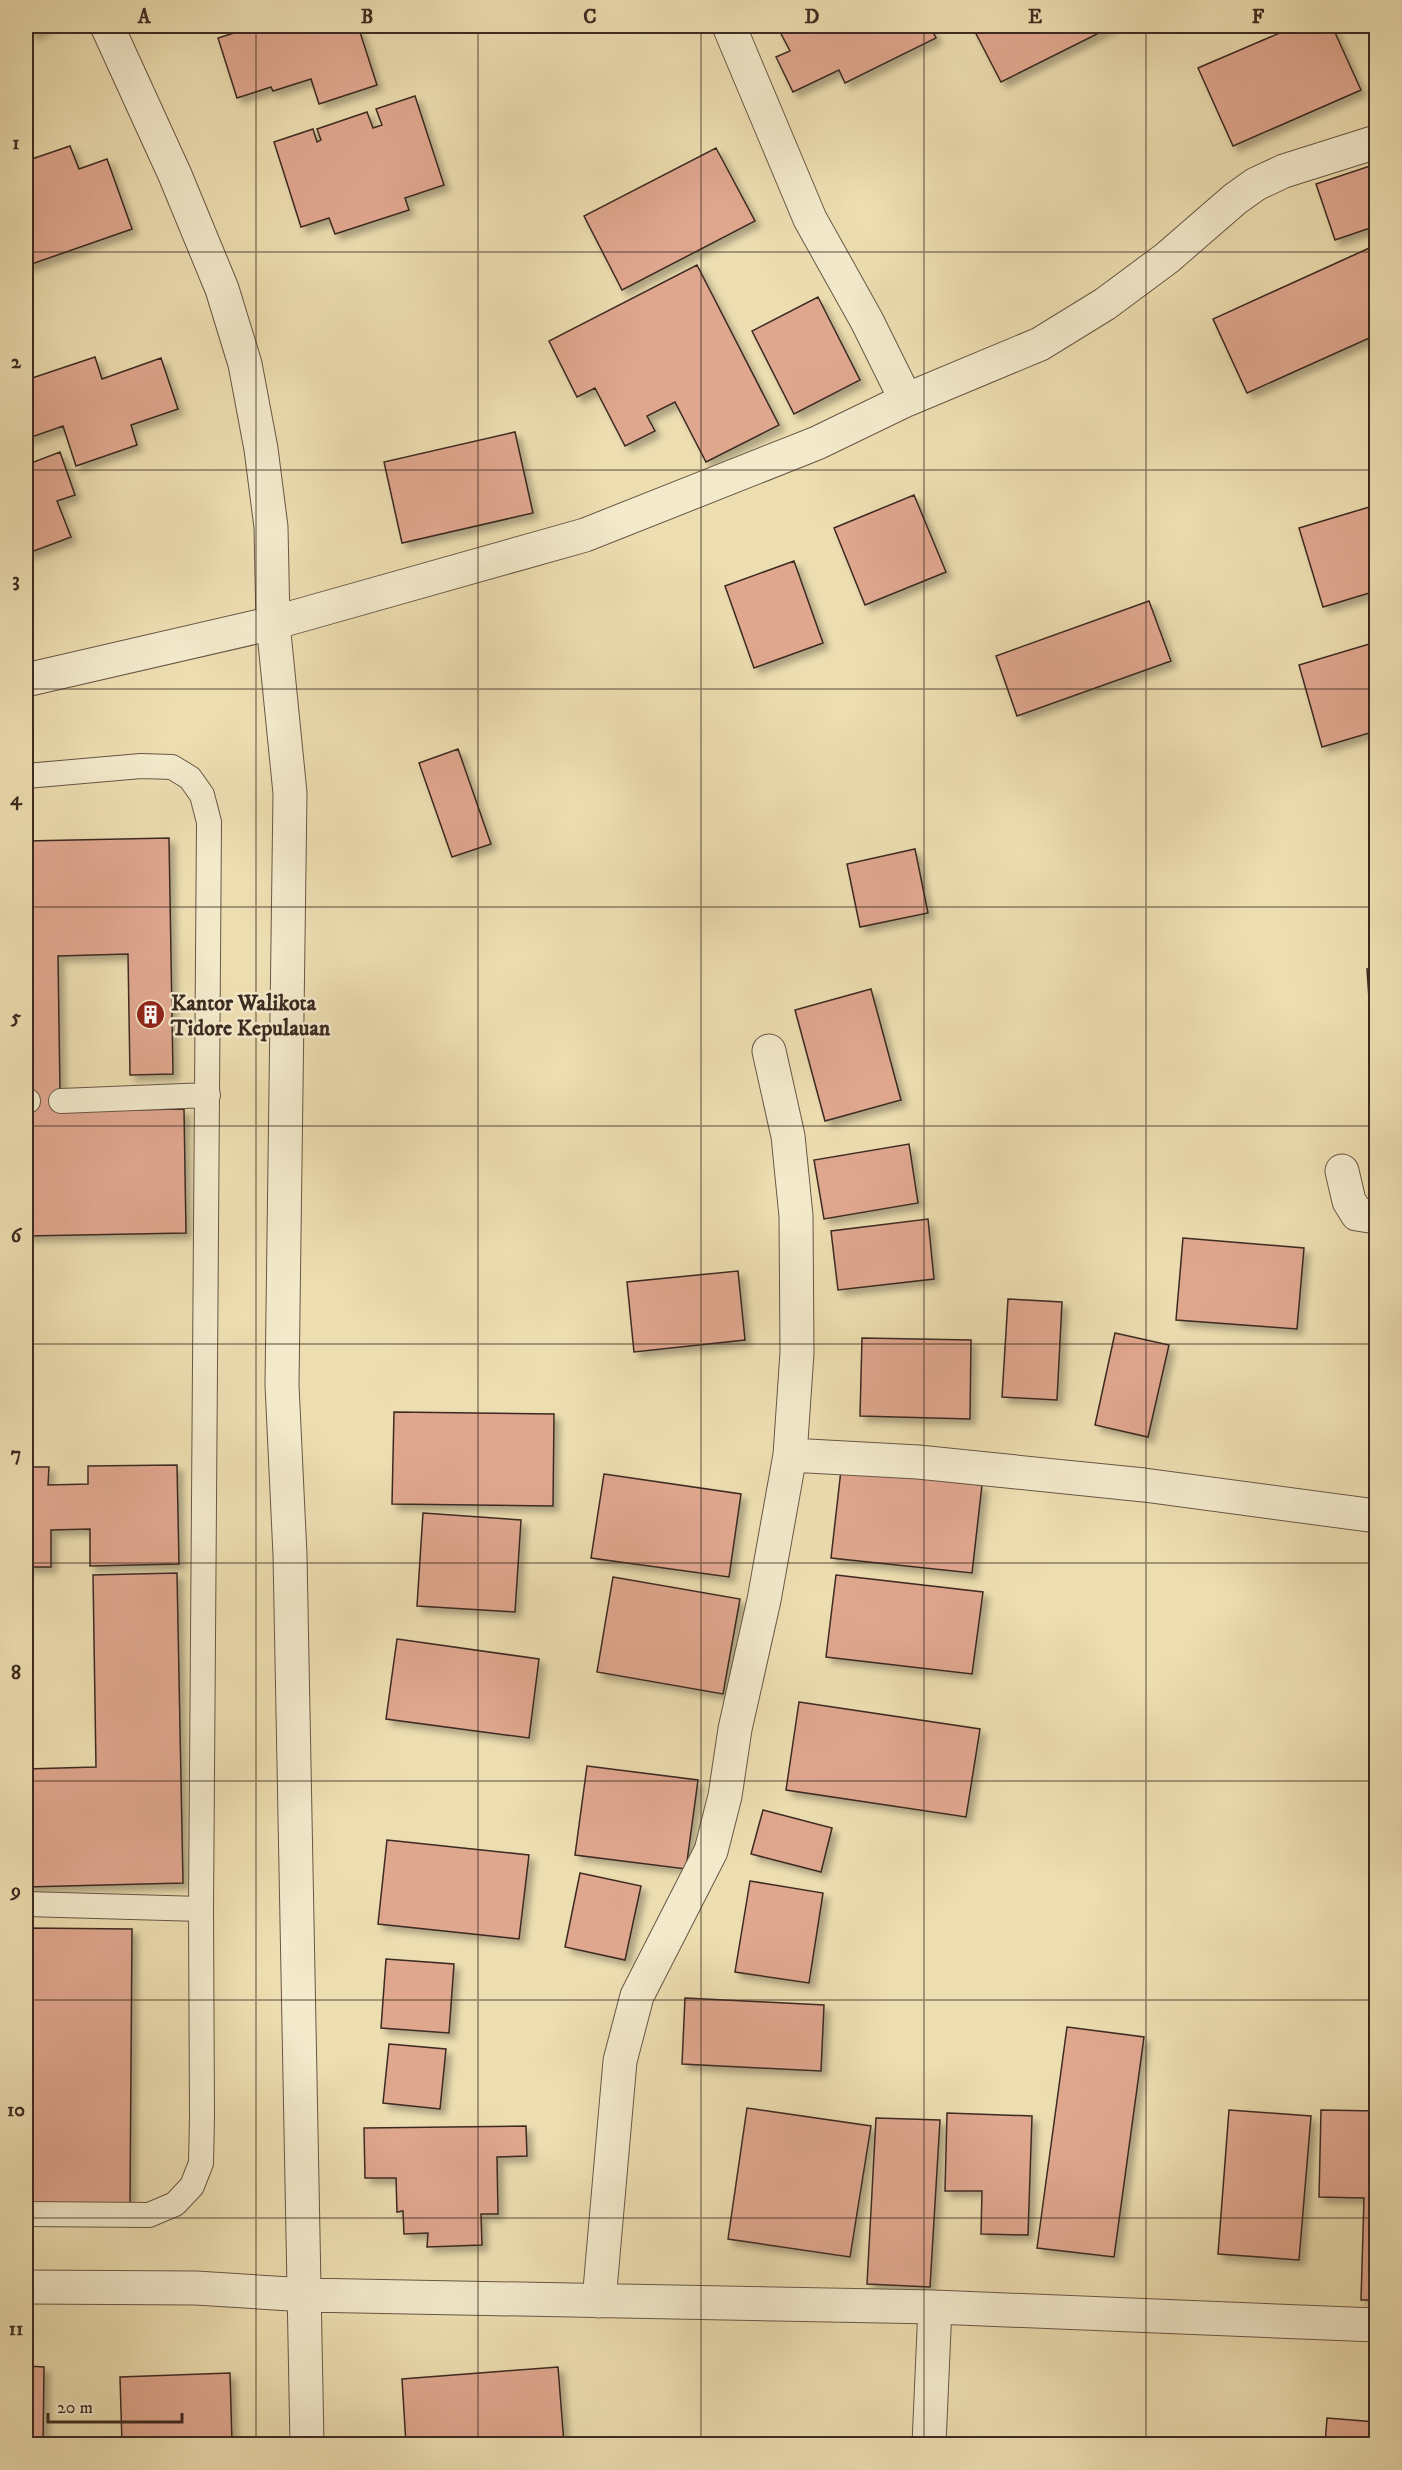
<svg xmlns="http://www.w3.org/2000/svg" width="1402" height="2470" viewBox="0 0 1402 2470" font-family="'IM FELL DW Pica',serif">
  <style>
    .building { fill: #e0a78f; stroke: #3c2a21; stroke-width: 1.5; filter: url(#shadow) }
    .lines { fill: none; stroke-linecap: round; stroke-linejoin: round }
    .service-casing { stroke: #685745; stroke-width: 26 }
    .minor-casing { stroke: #685745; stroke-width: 35 }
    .service { stroke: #f3eacc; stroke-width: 24 }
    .minor { stroke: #f3eacc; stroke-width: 33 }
    .grid { fill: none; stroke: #3c2a21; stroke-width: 1.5; stroke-opacity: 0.55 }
    .labels { text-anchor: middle; stroke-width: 5; stroke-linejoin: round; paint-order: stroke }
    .poi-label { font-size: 22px; font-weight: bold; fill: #3c2a21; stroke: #f3eacc; text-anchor: start }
    .neatline { fill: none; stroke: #3c2a21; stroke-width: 2 }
    .grid-label { font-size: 20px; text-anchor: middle; font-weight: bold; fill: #3c2a21 }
  </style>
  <defs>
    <filter id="shadow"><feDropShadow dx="5.5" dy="5.5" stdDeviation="3" flood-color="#0004"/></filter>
  </defs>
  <rect width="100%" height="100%" fill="#eddeb1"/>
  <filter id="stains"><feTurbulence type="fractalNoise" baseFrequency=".00333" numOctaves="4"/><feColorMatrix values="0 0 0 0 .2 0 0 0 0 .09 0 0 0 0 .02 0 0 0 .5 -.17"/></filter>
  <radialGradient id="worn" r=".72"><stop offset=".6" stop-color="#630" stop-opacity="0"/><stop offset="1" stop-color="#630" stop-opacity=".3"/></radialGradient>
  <!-- building -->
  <path class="building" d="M28,26h22l-18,8z
    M246,26h112l19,59 -58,19 -8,-25 -38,12 -2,-4 -34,11 -19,-60 29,-9z
    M777,26h153l6,12 -91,45 -6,-13 -46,22 -17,-35 14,-6z
    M972,26h141l-112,56z
    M1296,26h36l29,64 -128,56 -35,-78z
    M415,96l29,89 -39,13 4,12 -74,24 -6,-16 -28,9 -27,-85 39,-13 4,13 4,-2 -4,-11 50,-17 6,16 9,-3 -6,-16z
    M70,146l9,23 28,-10 25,70 -106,37v-116l3,10z
    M716,148l39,73 -133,69 -38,-74z
    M1376,164v62l-41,14 -19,-56z
    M1376,245v90l-129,58 -34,-74z
    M697,265l82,160 -73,37 -31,-60 -28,14 8,15 -30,15 -30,-58 -18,9 -28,-56z
    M818,297l42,83 -66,34 -42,-83z
    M95,357l7,22 59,-21 17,51 -47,16 6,20 -61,21 -13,-40 -37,13v-59z
    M515,432l18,81 -131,30 -18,-81z
    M60,452l15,43 -18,6 14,36 -45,17v-89z
    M914,495l32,77 -81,33 -31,-77z
    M1376,505v86l-53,16 -24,-79z
    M794,561l29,82 -69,25 -29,-82z
    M1149,601l22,60 -154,55 -21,-60z
    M1376,642v89l-54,16 -23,-82z
    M458,749l33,95 -39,13 -33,-94z
    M169,838l4,236 -43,1 -2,-121 -70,2 2,135 1,20 123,-2 2,124 -160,3v-118h2v-28h-2v-249z
    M915,849l13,64 -68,14 -13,-63z
    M1376,968v117h-1l-8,-116z
    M871,989l30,111 -76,21 -30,-111z
    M909,1144l9,59 -94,16 -10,-59z
    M928,1219l6,60 -96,11 -7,-59z
    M1183,1238l121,10 -7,81 -121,-9z
    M738,1271l7,69 -111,12 -7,-70z
    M1008,1299l54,3 -5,98 -55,-3z
    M1115,1333l54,12 -21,92 -53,-12z
    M862,1338l109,2 -1,79 -110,-3z
    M394,1412l160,2 -1,92 -161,-2z
    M177,1465l2,99 -89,2v-37l-39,1v37h-25v-100h23l-1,18 40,-1v-18z
    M841,1470l141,15 -10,88 -141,-15z
    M604,1474l137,20 -12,83 -138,-19z
    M423,1513l98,7 -6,92 -98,-6z
    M177,1573l6,310 -157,4v-118l70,-2 -3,-192z
    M836,1575l147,17 -11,82 -146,-17z
    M613,1577l127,22 -17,95 -126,-22z
    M397,1639l142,20 -10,79 -143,-19z
    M799,1702l181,27 -14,88 -180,-27z
    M587,1766l111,14 -12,89 -111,-14z
    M763,1810l69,18 -11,44 -70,-18z
    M387,1840l142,15 -10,84 -141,-15z
    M580,1873l61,13 -16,74 -60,-13z
    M750,1881l73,12 -14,90 -74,-11z
    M26,1928l106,1 -2,274h-104z
    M386,1959l68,5 -5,69 -68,-5z
    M685,1998l139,7 -3,66 -139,-7z
    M1067,2027l77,10 -30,220 -77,-9z
    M389,2044l57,5 -6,60 -57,-6z
    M747,2108l124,18 -21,131 -122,-18z
    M1229,2110l82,6 -12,144 -81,-6z
    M1321,2110l55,1v189h-15l3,-102 -45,-1z
    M947,2113l85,3 -4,119 -47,-1 1,-43h-37z
    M876,2118l64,2 -10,167 -63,-3z
    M526,2126l1,30 -30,1 1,57h-17l1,31 -55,2 1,-14 -24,1 -1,-23 -6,1 -1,-34h-31l-1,-50z
    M26,2366l18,1 -1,77h-17z
    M558,2367l6,77h-158l-4,-65z
    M230,2373l2,71h-110l-2,-67z
    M1327,2418l49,4v22h-51z"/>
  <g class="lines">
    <defs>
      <path id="service" d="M26,776l115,-10 31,1 18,11 12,17 7,27 -8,1087
        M26,1101h2
        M61,1101l147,-6
        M26,1904l175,5 1,208 -1,46 -9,23 -17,18 -26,11 -123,-1"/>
      <path id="minor" d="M107,26l68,149 47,114 23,75 16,85 10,78 2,96 17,170 -8,592 8,170 17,889
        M906,400l134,-56 65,-40 62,-46 68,-59 21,-15 28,-13 92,-29
        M26,680l247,-57 312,-88 232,-92 89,-43 -39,-79 -57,-102 -81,-193
        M1342,1171l7,30 8,13 19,3
        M790,1455l128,7 226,23 232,31
        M26,2287l170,1 110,7 629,12 441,18
        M599,2301l21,-240 17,-65 74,-145 14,-55 10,-67 29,-129 26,-145 7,-102 -1,-137 -8,-80 -19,-85
        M929,2444l6,-137"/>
    </defs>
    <!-- service casing -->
    <use href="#service" class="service-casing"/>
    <!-- minor casing -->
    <use href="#minor" class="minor-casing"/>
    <!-- service -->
    <use href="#service" class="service"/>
    <!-- minor -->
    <use href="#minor" class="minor"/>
  </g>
  <!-- grid -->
  <path class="grid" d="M256,26v2418M478,26v2418M701,26v2418M924,26v2418M1146,26v2418M26,252h1350M26,470h1350M26,689h1350M26,907h1350M26,1126h1350M26,1344h1350M26,1563h1350M26,1781h1350M26,2000h1350M26,2218h1350"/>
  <!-- icons -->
  <defs>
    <symbol id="building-disc" viewBox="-11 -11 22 22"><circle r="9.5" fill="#8f2418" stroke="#f3eacc"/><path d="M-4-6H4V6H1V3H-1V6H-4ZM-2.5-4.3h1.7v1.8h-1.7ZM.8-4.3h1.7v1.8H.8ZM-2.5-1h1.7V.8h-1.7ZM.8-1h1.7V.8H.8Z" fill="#fff"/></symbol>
  </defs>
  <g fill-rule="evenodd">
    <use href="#building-disc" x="134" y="998" width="33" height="33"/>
  </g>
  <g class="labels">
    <!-- poi labels -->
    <g class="poi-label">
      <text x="171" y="1010">Kantor Walikota<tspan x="171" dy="25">Tidore Kepulauan</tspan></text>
    </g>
  </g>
  <!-- margin -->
  <rect width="1402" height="2470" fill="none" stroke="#eddeb1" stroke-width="66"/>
  <!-- scale -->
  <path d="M48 2413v9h134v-9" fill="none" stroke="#3c2a21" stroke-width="3"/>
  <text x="57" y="2413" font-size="18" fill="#3c2a21" stroke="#f3eacc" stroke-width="4.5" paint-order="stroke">20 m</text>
  <rect x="33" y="33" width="1336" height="2404" class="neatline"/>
  <g class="grid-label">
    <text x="144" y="23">A</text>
    <text x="367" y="23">B</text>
    <text x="590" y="23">C</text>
    <text x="812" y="23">D</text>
    <text x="1035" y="23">E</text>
    <text x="1258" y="23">F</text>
    <text x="16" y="149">1</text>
    <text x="16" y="368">2</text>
    <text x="16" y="586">3</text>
    <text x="16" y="805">4</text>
    <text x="16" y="1023">5</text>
    <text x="16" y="1242">6</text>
    <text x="16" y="1460">7</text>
    <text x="16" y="1679">8</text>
    <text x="16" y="1897">9</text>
    <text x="16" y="2116">10</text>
    <text x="16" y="2335">11</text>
  </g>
  <rect width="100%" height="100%" filter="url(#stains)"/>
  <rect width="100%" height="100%" fill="url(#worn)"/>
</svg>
